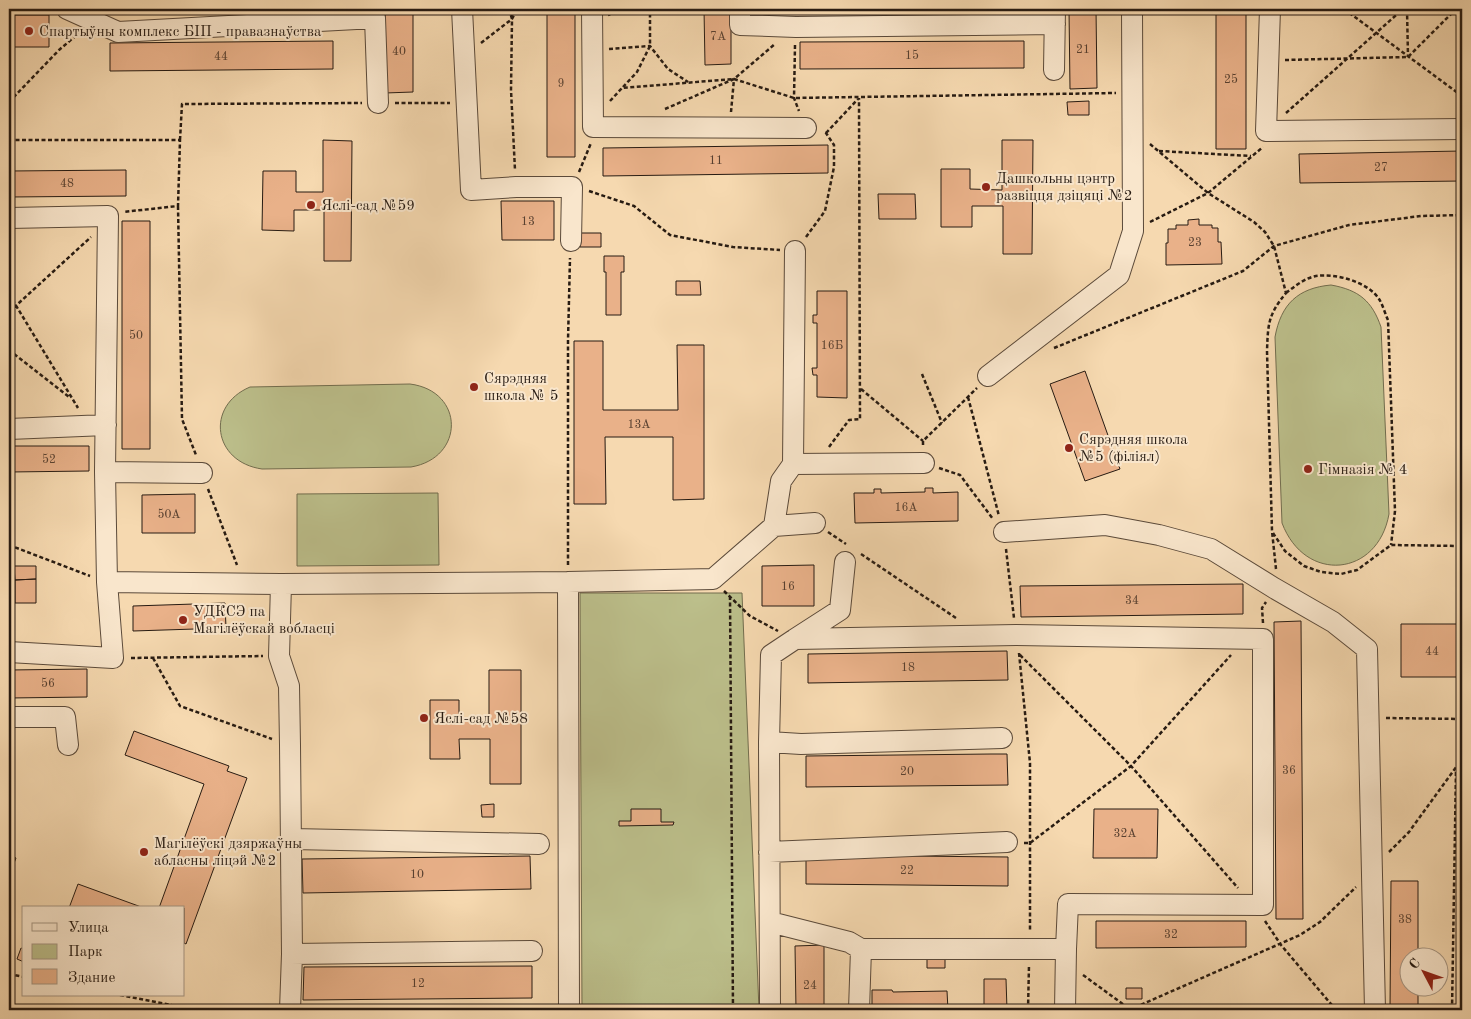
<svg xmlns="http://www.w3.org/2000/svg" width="1471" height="1019" viewBox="0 0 1471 1019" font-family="'Old Standard TT',serif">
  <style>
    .green { fill: #bcbf8b; stroke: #726d4e }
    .building { fill: #e9b189; stroke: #271b12 }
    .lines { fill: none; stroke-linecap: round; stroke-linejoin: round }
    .minor-casing { stroke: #5b4a3a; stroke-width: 22 }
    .path { stroke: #271b12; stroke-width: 2.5; stroke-dasharray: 4 2.5; stroke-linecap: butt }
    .minor { stroke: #f9e6cc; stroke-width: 20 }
    .poi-dot { fill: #8f2418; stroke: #f9e6cc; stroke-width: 2 }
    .labels { text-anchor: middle; stroke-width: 4; stroke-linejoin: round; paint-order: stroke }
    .number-label { font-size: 12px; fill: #584030 }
    .poi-label { font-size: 15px; fill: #271b12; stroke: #f9e6cc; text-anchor: start }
  </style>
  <rect width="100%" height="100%" fill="#f6d9b0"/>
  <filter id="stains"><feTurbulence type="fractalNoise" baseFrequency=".004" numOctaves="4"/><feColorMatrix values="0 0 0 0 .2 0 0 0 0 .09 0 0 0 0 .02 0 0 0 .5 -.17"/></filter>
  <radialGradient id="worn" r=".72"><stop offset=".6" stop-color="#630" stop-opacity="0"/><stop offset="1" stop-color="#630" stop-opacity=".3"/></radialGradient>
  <!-- green -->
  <path class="green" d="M1331,285c28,5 41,16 50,42l8,187c-11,63 -84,70 -107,9l-7,-186c6,-33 23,-49 56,-52z
    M410,384c55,7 55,74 1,83l-149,2c-49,-7 -57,-63 -12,-82z
    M438,493l1,72 -142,1v-72z
    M580,593h162l17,417h-177z"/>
  <!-- building -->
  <path class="building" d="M385,9h28v83l-28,1z
    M547,9h28v148h-28z
    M704,9h27v55l-26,1z
    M1069,9h27l1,79 -27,1z
    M1216,9h30v140h-30z
    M9,15h40v32h-40z
    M333,41v28l-223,2v-28z
    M1024,41v27l-224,1v-27z
    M1089,101v14h-21l-1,-13z
    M323,140l29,1 -1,120h-27v-51h-30v21l-32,-1 1,-59h33v21h27z
    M1002,140h31l-1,114h-29v-48h-31v21h-31v-58h29v20l32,1z
    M828,145v28l-225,3v-28z
    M1462,151v30l-162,2 -1,-29z
    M126,170v26l-117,1v-26z
    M878,194h37l1,25h-37z
    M501,201h53v39h-52z
    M1199,219v6h13v3h6v14h3l1,22 -56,1v-22h2v-14h8v-4h12v-5z
    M122,221h28v228h-28z
    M580,233h21v14h-21z
    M604,256h20v16h-3v43h-15v-43h-2z
    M676,281h24l1,14h-25z
    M817,291h30v107l-30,-1v-22h-4l-1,-7h5v-45h-4v-8h4z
    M574,341h29v69h75l-1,-65h27v154l-31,1v-63h-68l1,67h-32z
    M1085,371l35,98 -35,12 -35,-97z
    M9,446h80v25l-80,1z
    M925,488h8v5l25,-1v29l-103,2 -1,-30h20v-4h7v4l44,-1z
    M195,494v39h-53v-38z
    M814,565v41h-52v-40z
    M14,566h22v13l-21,1z
    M36,579v24h-21v-23z
    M1243,584v30l-222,3 -1,-31z
    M225,603l1,25 -93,3v-25z
    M1301,621l2,298h-27l-2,-297z
    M1401,624h61v53h-61z
    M1007,651l1,29 -200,3v-29z
    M87,669v28l-78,1v-28z
    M489,670h32v114h-31v-45h-31l1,20h-30v-59h29v20h30z
    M134,731l95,35 -2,5 20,7 -61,166 -2,-1v-35h-25l45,-124 -79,-29z
    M991,754h16l1,31 -202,2v-31z
    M494,804v13h-12l-1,-12z
    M631,809h30v13h13l-1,3 -54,1v-5h12z
    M1094,809h64l-1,49h-64z
    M9,855l7,3 -7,18z
    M806,855l202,2v29l-202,-2z
    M530,856l1,33 -228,4 -1,-34z
    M1391,881h27v75h-10v30h10v24h-28z
    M78,884l66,24h-75z
    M1096,921h150v26l-150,1z
    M824,945v65h-28l-1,-64z
    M21,948l3,1v13l-7,-3z
    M927,954h18v14h-18z
    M532,966v32l-229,2 1,-33z
    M984,979h22l1,31h-36v-5h13z
    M1126,988h16v11h-16z
    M872,990h20l1,2 54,-1 1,19h-76z
    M78,1005h7v5h-19v-3h12z"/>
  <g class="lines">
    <defs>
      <path id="minor" d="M67,9l51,23 257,-14 3,85
        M462,9l9,181 45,-3h56l-1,54
        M592,9l1,118 213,1
        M740,9v16l56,2 259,-3
        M1270,9l-4,122 196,-2
        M1054,70l1,-61
        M9,218l99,-2 -3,256
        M988,376l131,-101 14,-44 -1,-222
        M9,429l97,-4
        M793,464l131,-1
        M774,526l7,-45 12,-17 2,-213
        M1004,532l101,-7 54,10 52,14 63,39 59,34 34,27 8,361
        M107,582l-2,-110 97,1
        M568,582l145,-3 61,-53 41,-3
        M795,639l45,-29 5,-48
        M9,652l104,6 -6,-76 174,2
        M9,717h56l3,28
        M769,742l32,2 201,-6
        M292,839l247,5
        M769,852l238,-10
        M770,922l79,20 12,7h205l-1,61
        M292,954l240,-3
        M290,1010l2,-56 -2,-209 -1,-59 -10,-30 2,-72 287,-2 1,428
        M770,1010l-1,-268 2,-87 24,-16 221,-4 247,4v266l-195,-1 -2,45
        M859,1010l2,-61"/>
    </defs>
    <!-- minor casing -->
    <use href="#minor" class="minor-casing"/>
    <!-- path -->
    <path class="path" d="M509,9l3,10 -1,71 4,80
      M1344,9l118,87
      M1407,9l1,48
      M608,15l13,-6
      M481,43l31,-24 5,-10
      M795,45l-1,53 5,13
      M609,49l41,-3 18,23 20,13
      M1285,60l123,-3 48,-48
      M623,87l14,-15 13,-26v-37
      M610,101l12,-13 112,-9 60,19 322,-5
      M9,102l50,-52 20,-17
      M395,103h55
      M665,109l69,-30 41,-35
      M731,112l3,-33
      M1286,113l117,-104
      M826,133l32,-34
      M9,140h171l-2,66 -55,6
      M180,140l2,-36 180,-1
      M1150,144l58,49 46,29 11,10 9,14 12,47c-18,22 -18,31 -19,58l5,180 4,38
      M1159,151l92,5
      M579,172l12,-29
      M589,191l45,15 36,29 63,12 47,3
      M178,206l4,213 14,36
      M1150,222l58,-29 55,-46
      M806,237l19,-26 9,-44v-22l-8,-12 -3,-1
      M1286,293c9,-7 19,-15 30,-17 20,-3 52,6 63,23 4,6 6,15 9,21l7,191 -4,34
      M9,294l69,114
      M9,312l82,-75
      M1054,348l189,-77 31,-25 75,-21 72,-9 41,-1
      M9,350l60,47
      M922,374l20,49
      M861,389l62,52
      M968,397l31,119
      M923,445v-4l54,-53
      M829,447l20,-27 11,-1 -1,-321
      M939,468l21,7 33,44
      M208,489l29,76
      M828,532l18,12
      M1273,533l12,18 19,15 17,6 20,2 16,-4 34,-25 71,1
      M9,545l81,31
      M1006,549l8,69
      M861,554l95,64
      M568,565v-224l2,-83
      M724,591l26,25 28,15
      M730,596l3,414
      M1263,623l-1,-15 4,-6
      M1019,653l11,110v169
      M1020,655l111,111 107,122
      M131,658l132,-2
      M153,658l27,48 92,33
      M1386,718l76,1
      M1024,843h6l101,-77 100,-111
      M1389,852l20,-20 53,-73
      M1265,921l16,24 55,65
      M9,974l15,3
      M1083,975l48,35
      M120,995l77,15
      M1028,1010l1,-45
      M1129,1010l171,-75 20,-13 36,-35
      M1452,1010l4,-241"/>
    <!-- minor -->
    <use href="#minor" class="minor"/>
  </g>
  <!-- markers -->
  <g class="poi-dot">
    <circle cx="29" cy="31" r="5"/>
    <circle cx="986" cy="187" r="5"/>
    <circle cx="311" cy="205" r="5"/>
    <circle cx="474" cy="387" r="5"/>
    <circle cx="1069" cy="448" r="5"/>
    <circle cx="1308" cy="469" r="5"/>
    <circle cx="183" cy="620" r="5"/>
    <circle cx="424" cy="718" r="5"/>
    <circle cx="144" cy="852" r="5"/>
  </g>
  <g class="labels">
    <!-- number labels -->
    <g class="number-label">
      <text x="718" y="40">7А</text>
      <text x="1083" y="53">21</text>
      <text x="399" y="55">40</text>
      <text x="912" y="59">15</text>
      <text x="221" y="60">44</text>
      <text x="1231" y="83">25</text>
      <text x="561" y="87">9</text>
      <text x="716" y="164">11</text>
      <text x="1381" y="171">27</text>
      <text x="67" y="187">48</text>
      <text x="528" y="225">13</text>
      <text x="1195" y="246">23</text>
      <text x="136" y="339">50</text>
      <text x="832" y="349">16Б</text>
      <text x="639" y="428">13А</text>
      <text x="49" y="463">52</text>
      <text x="906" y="511">16А</text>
      <text x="169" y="518">50А</text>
      <text x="788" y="590">16</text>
      <text x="1132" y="604">34</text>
      <text x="1432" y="655">44</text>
      <text x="908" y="671">18</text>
      <text x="48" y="687">56</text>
      <text x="1289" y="774">36</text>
      <text x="907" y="775">20</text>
      <text x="1125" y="837">32А</text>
      <text x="907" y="874">22</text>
      <text x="417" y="878">10</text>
      <text x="1405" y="923">38</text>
      <text x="1171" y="938">32</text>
      <text x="418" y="987">12</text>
      <text x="810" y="989">24</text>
    </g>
    <!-- poi labels -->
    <g class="poi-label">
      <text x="39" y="36">Спартыўны комплекс БІП - правазнаўства</text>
      <text x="996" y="183">Дашкольны цэнтр<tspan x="996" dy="17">развіцця дзіцяці №2</tspan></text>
      <text x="321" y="210">Яслі-сад №59</text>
      <text x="484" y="383">Сярэдняя<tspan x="484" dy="17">школа № 5</tspan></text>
      <text x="1079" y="444">Сярэдняя школа<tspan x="1079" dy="17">№5 (філіял)</tspan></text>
      <text x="1318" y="474">Гімназія № 4</text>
      <text x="193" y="616">УДКСЭ па<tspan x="193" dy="17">Магілёўскай вобласці</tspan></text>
      <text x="434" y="723">Яслі-сад №58</text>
      <text x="154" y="848">Магілёўскі дзяржаўны<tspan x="154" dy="17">абласны ліцэй №2</tspan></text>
    </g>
  </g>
  <!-- margin -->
  <rect width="1471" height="1019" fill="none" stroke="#f6d9b0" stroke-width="30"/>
  <rect x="10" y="10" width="1451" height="999" fill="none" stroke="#271b12" stroke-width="2.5"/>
  <rect x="15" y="15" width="1441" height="989" fill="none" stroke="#271b12"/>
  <!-- legend -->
  <rect x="22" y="906" width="162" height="90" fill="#f9e6cc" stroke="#a59582"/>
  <rect x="32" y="923" width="25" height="8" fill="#f9e6cc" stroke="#a59582"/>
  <text x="68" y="932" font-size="15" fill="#271b12">Улица</text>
  <rect x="32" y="944" width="25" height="15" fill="#bcbf8b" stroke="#a59582"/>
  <text x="68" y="956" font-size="15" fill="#271b12">Парк</text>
  <rect x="32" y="969" width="25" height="15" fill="#e9b189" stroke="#a59582"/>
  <text x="68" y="982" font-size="15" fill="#271b12">Здание</text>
  <!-- north arrow -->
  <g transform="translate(1424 972) rotate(311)"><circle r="24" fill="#f9e6cc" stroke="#a59582"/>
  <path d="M0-4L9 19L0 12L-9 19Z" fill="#8f2418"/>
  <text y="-8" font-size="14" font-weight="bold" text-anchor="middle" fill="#271b12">С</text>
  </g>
  <rect width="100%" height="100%" filter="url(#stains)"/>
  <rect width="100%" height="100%" fill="url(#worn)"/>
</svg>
